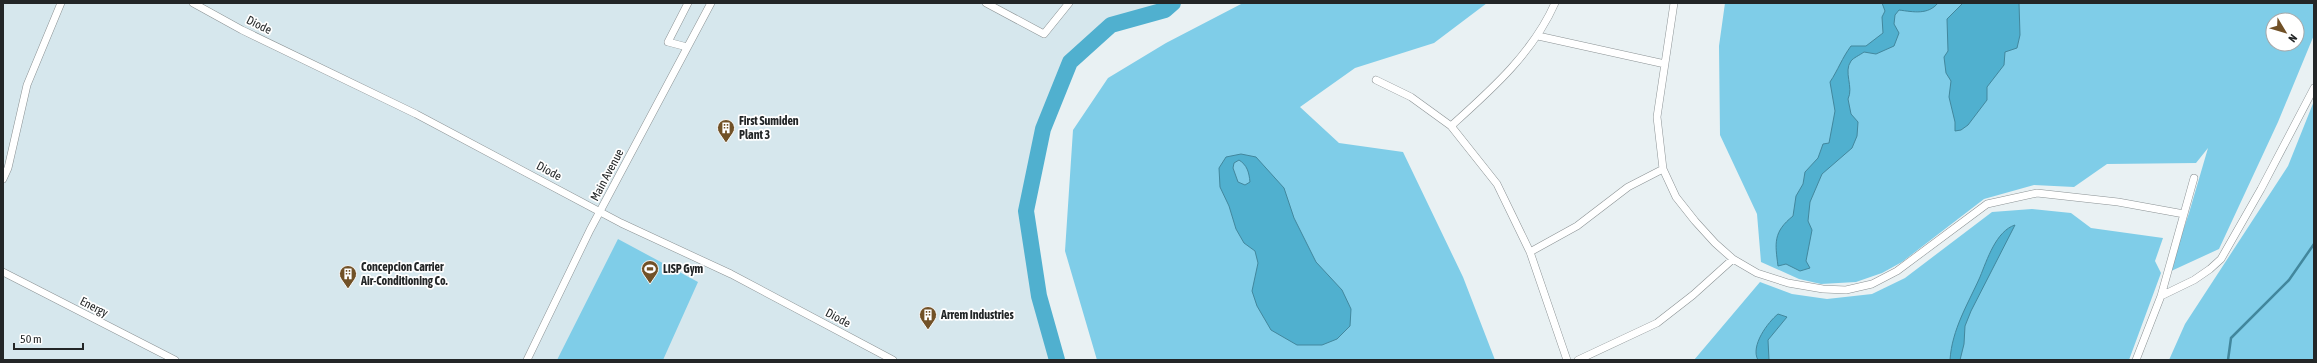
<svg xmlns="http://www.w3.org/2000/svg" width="2317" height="363" viewBox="0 0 2317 363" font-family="'Asap Condensed',sans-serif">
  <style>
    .built { fill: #d6e7ed }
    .green { fill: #7fcde8; fill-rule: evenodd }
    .water { fill: #50b0cf; stroke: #42879d; fill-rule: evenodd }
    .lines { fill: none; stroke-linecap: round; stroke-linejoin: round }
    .stream { stroke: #42879d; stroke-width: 2.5 }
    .river { stroke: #50b0cf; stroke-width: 16 }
    .street-casing { stroke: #8b9294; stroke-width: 8 }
    .street { stroke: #fff; stroke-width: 7 }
    .labels { text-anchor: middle; stroke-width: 3.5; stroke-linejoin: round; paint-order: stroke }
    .street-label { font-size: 12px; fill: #232627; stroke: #fff }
    .poi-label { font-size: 12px; font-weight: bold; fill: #232627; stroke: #fff; text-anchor: start }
  </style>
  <rect width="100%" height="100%" fill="#e9f1f3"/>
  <!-- built -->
  <path class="built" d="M3,3h1170l-8,7 -54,15 -41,37 -27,67 -17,82 13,85 19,64h-1055z"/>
  <!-- green -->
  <path class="green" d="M1243,3h244l-53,40 -79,25 -55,39 39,36 64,9 60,125 32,83h-398l-32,-109 8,-121 35,-52 58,-35z
    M1725,3h589v32l-36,87 -59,127 -50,23 20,-59 19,-65 -12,15 -89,1 -33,23 -40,-2 -50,14 -82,63 -20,11 -26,9 -35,2 -22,-5 -38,-17 -4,-48 -37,-79 -1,-89zM2273,20h24v24h-24z
    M2314,101v259h-145l16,-36 103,-158z
    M2032,209l39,4 20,15 72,10 -8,23 6,12 -32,87h-435l66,-78 32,12 35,5 45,-5 33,-16 87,-66z
    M618,239l80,43 -35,78h-106z"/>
  <!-- water -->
  <path class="water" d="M1882,3h56c-10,12 -24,9 -39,7l-4,5 -1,9 5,9 -5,13 -18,8 -12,-2c-4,3 -11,6 -13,9 -8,11 3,26 -3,38l3,15 7,8 -1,14 -5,12 -30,26 -12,28 -2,19 4,9 -6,31 4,7 -10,3 -14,-7 -8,2c-3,-23 -5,-34 15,-50l3,-20 7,-12 2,-12 13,-14 5,-14 6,-1 6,-32 -5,-29c8,-12 12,-24 21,-36h15l17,-13 -1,-16 3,-6z
    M1963,3h56l1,32 -3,13 -12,4 -1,13 -17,22v13l-19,25 -7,5 -6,1v-9l-6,-25 2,-16 -5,-8 -2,-16 4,-6 -1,-32z
    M1241,154l15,3 28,31 10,30 22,44 26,28 9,19 -1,17 -13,13 -15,6h-25l-26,-15 -14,-24 -5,-15 6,-28 -3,-12 -11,-8 -8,-14 -7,-23 -9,-19 -1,-19 7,-11zM1239,160c8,5 10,12 11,22l-5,3 -7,-3 -5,-14 1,-5z
    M2015,225l-44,86 -6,15 -1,18 -4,16h-10c2,-31 18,-56 30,-83 7,-17 16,-46 35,-52z
    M1778,314l9,3 -19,23 1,20h-11c-8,-14 10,-38 20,-46z"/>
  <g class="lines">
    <!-- stream -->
    <path class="stream" d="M2228,360l3,-22 58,-58 25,-36"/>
    <!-- river -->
    <path class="river" d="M1057,360l-18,-64 -13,-85 17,-82 27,-67 41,-37 54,-15 8,-7"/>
    <defs>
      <path id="street" d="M193,3l49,27 174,84 205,109 110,51 162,86
        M986,3l58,31 25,-31
        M1674,3l-17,114 6,52 13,28 19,24 20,22 18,16 24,14 31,10 35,6 23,1 26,-6 25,-13 90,-67 50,-11 81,9 66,12
        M1538,36l127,28
        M687,47l-19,-5 20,-39
        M1376,80l35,17 40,29 46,58 33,68 37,108
        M1451,126c40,-36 82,-73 104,-123
        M3,179l5,-11 19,-83 34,-82
        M1530,252l47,-26 51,-39 35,-18
        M3,272l172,88
        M2161,296l33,-16 16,-11 11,-10 40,-70 53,-101
        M527,360l63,-130 121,-227
        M1578,360l79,-37 36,-28 40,-36
        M2136,360l25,-64 33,-118"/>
    </defs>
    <!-- street casing -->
    <use href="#street" class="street-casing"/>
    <!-- street -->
    <use href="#street" class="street"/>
  </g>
  <!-- icons -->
  <defs>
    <symbol id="building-pin" viewBox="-11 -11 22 30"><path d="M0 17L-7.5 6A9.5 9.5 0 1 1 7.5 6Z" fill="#715127" stroke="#fff"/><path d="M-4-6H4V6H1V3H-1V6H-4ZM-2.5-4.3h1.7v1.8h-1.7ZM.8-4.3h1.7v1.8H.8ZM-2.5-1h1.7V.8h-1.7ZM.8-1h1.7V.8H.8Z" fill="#fff"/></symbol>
    <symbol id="stadium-pin" viewBox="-11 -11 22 30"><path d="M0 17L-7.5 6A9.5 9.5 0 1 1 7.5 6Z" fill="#715127" stroke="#fff"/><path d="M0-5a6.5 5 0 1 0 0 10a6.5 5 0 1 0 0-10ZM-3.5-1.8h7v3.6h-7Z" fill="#fff"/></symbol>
  </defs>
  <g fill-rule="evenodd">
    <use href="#building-pin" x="716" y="118" width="20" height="27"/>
    <use href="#stadium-pin" x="640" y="259" width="20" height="27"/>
    <use href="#building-pin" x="338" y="264" width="20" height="27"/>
    <use href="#building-pin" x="918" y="305" width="20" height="27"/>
  </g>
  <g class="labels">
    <!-- street labels -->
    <g class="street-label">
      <text transform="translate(259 25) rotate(26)" y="4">Diode</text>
      <text transform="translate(549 171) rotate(28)" y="4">Diode</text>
      <text transform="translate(607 175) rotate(-62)" y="4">Main Avenue</text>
      <text transform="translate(94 307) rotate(27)" y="4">Energy</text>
      <text transform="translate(838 318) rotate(28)" y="4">Diode</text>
    </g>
    <!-- poi labels -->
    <g class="poi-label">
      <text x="739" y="125">First Sumiden<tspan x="739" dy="14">Plant 3</tspan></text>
      <text x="361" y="271">Concepcion Carrier<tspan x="361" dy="14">Air-Conditioning Co.</tspan></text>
      <text x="663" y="273">LISP Gym</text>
      <text x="941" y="319">Arrem Industries</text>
    </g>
  </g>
  <!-- border -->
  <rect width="2317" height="363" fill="none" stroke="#232627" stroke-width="8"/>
  <!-- north arrow -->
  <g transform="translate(2285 32) rotate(128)"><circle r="19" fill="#ffffff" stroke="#a7a8a9"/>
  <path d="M0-3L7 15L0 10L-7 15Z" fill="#715127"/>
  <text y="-6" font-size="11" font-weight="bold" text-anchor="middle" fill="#232627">N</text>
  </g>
  <!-- scale -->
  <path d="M14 343v6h69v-6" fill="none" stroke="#232627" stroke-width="2"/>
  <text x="20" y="343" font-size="12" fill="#232627" stroke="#ffffff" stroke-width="3" paint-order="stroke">50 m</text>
</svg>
